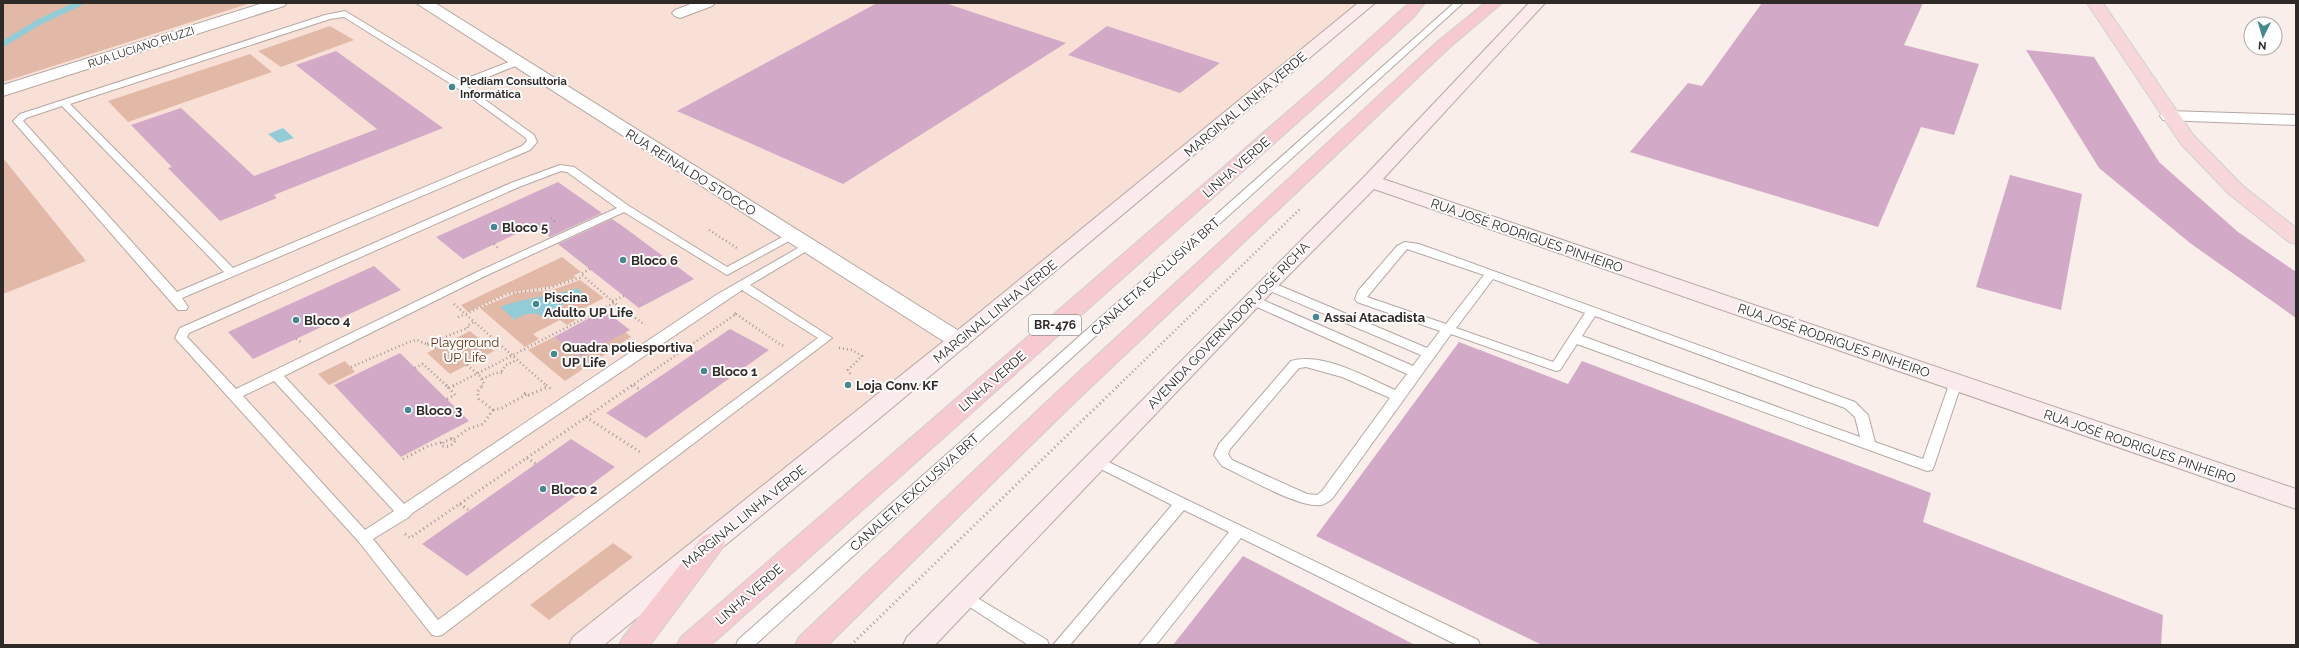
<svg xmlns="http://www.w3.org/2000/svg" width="2299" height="648" viewBox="0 0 2299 648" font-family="Raleway,sans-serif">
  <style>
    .industrial { fill: #f9e0d7 }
    .green { fill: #e2b9a6 }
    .water { fill: #91ccd7 }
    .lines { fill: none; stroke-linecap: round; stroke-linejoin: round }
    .stream { stroke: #91ccd7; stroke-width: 6 }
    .building { fill: #d2a9c6 }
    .service-casing { stroke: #b3a8a3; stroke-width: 2 }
    .minor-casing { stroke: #b3a8a3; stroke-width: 2 }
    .secondary-casing { stroke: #b3a8a3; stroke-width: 2 }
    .primary-casing { stroke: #d1d0d0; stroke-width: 2 }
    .trunk-casing { stroke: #d1d0d0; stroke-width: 2 }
    .path-far1 { stroke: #a19995; stroke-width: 2.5; stroke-dasharray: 1 3; stroke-linecap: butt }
    .path { stroke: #a19995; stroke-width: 3; stroke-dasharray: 1 3.5; stroke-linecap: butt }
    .service { fill: #fff; fill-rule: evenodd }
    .minor { fill: #fff; fill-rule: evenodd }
    .secondary { fill: #fcebed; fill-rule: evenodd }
    .primary { fill: #f8d7db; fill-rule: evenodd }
    .trunk { fill: #f6cacf; fill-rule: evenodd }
    .poi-dot { fill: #438a90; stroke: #fefefe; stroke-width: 1.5 }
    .labels { text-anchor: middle; stroke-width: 4; stroke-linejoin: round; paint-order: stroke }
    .far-street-label { font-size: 11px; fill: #2e2a28; stroke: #fefefe }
    .far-poi-label { font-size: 11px; font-weight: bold; fill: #2e2a28; stroke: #fefefe; text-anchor: start }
    .shield { fill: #fefefe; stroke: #6c6a68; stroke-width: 1 }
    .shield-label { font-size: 12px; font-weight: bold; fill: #2e2a28 }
    .street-label { font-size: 13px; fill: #2e2a28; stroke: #fefefe }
    .poi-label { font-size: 13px; font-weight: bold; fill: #2e2a28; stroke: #fefefe; text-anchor: start }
    .park-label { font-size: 13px; fill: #6a3011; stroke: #fefefe }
  </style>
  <rect width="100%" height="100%" fill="#f9eee9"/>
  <!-- industrial -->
  <path class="industrial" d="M3,3h1364l-789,642h-575z"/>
  <!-- green -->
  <path class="green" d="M3,3h248l-248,79z
    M330,26l24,14 -73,27 -23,-16z
    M250,54l22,18 -144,50 -20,-21z
    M3,158l83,103 -83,33z
    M562,257l19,15 -8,4 4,1 -25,9 -45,7 -39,19 -7,-7z
    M580,280l24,18 -33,17 6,4 -10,6 -7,-5 -27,14 6,5 -14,8 -45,-39 36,-15 36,-3z
    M470,331l24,20 -44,23 -23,-21z
    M625,332l6,5 -66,44 -37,-31 26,-13 26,20z
    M345,361l10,11 -26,13 -11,-11z
    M613,543l20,14 -84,63 -19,-15z"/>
  <!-- water -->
  <path class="water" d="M283,128l11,10 -15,5 -11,-9z
    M577,288l7,6 -43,22c-9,-5 -18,-2 -26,4l-15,-13c25,-10 52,-10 77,-19z"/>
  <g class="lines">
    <!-- stream -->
    <path class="stream" d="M3,44l36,-22 41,-19"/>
  </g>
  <!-- building -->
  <path class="building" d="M877,3h68l121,40 -223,141 -166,-73z
    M1762,3h161l-19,42 75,19 -25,71 -33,-8 -43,100 -248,-75 58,-69 14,3z
    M1107,26l113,37 -40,30 -112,-38z
    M2026,50l68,7 65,105 79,70 58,40v46l-106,-75 -91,-75z
    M336,51l107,77 -169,67 3,3 -57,23 -52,-53 4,-1 -41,-42 50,-17 73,68 123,-47 -81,-64z
    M2010,175l72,19 -21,116 -85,-23z
    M558,182l44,31 -52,24 -15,-12 -72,34 -27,-22z
    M612,219l9,6 73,54 -55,29 -81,-64z
    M374,266l27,24 -148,69 -25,-27z
    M604,310l26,20 -50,27 -26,-20z
    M730,329l39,21 -123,88 -40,-25z
    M1459,342l109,42 14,-23 349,132 -8,29 240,93 -2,30h-619l-226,-109z
    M400,353l69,68 -68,36 -67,-72z
    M571,439l44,28 -148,109 -45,-32z
    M1243,556l172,89h-242z"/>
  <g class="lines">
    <defs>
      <path id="service" d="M1454,3h9l-708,642h-19l2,-5z
        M345,11l115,70 54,-21h6v4l-54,22 68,49 3,7 -7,8 -348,148 6,9 -2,3h-8l-165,-189 7,-7 305,-99zM344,17l112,70 70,51 1,3 -5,5 -289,122 -163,-164 260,-85zM62,106l162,166 -47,20 -154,-171 3,-3z
        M560,165l14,2 55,39 98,61 61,-33h8l2,2 -71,39 -103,-63 -141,65 -199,99 120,128 312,-209 89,-51 4,-1 6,3 -65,39 82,53 -390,297 -5,1 -5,-1 -73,-93 -184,-204 5,-10 331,-145zM561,171l6,1 50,36 -142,65 -239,116 -49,-52 2,-4 330,-146zM742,290l76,48 -380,282 -65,-81 36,-22 2,-3zM274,381l120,130 -29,19 -122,-134z
        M1405,242l14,2 436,158 13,13 7,27 48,17 27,-77 6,-4 6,4 -28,84 -2,4 -5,1 -350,-127 -17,26 -4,1 -105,-37 -119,165c-3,2 -7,5 -11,6 -21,4 -77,-29 -99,-39l-8,-11 5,-11 72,-83c32,-9 75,16 104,29l12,-16 -159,-71 -2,-3 2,-3h8l157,69 8,-11 -158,-67 -2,-3 2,-3h8l156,66 13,-17 -83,-29 -2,-3 3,-8 39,-45zM1407,249l77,26 -38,49 -79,-27zM1493,279l92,34 -32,49 -97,-34zM1595,316l250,92 10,9 5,20 -278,-101zM1306,367l36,10 48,21 -68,93 -5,4 -10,-1 -75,-34 -4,-6 2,-5 69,-81z
        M1096,456l382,184 2,5h-23l-216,-107 -85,107h-17l90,-113 -45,-22 -114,135h-17l119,-140 -81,-41 -2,-3 2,-3z
        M964,590l83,50 2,5h-21l-69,-45 -3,-4 3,-4z"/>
      <path id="minor" d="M263,3h24l-3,3 -281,90v-11z
        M416,3h19l532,333 3,5 -3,5 -8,2 -8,-2z
        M693,3h22l-3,3 -32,12 -5,-2 -3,-3 3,-3z
        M2169,111l127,4v10l-133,-5 -3,-4 3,-4z"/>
      <path id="secondary" d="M1358,3h17l-488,409 -283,233h-35l4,-8 396,-316z
        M1529,3h16l-162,176 913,310v20l-922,-320 -100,101 -339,355h-32l4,-8 457,-460z"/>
      <path id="primary" d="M2087,3h16l91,133 49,50 53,42v16l-7,-2 -60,-48 -48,-50z"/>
      <path id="trunk" d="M1409,3h16l-11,14 -79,72 -624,556h-34l4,-8 642,-556z
        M1485,3h17l-53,45 -377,357 -244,240h-33l4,-8 257,-244 381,-351z
        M712,533l9,3 4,7 -4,7 -71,95h-31l4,-8 80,-101z"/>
    </defs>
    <!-- service casing -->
    <use href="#service" class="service-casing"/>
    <!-- minor casing -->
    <use href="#minor" class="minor-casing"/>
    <!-- secondary casing -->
    <use href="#secondary" class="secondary-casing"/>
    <!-- primary casing -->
    <use href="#primary" class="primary-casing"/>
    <!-- trunk casing -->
    <use href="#trunk" class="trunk-casing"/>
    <!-- path-far1 -->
    <path class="path-far1" d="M551,218l4,4
      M709,230l28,18
      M494,244l5,5
      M590,269l-9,5 31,27 33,24
      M612,301l12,-5
      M454,304l93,82
      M466,314l41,-20 41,-6 35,-11
      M736,314l45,31 5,1
      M458,317l7,-3
      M296,339l5,3
      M436,348l-10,-4 42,-16 -1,-2 7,-4
      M688,348l8,4
      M839,348l13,2 10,6 -14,14 3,5
      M467,365l13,11 4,8 -2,2
      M351,367l58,-25 8,-2 9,4
      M415,368l8,-4 24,22
      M482,379l13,-6h8l-1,-2 4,-6 11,-5
      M453,386l161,-83
      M631,386l105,-72 -3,-2
      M1118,386l182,-177"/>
    <!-- path -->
    <path class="path" d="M446,385l3,3
      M546,385l5,4
      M634,385l6,5
      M524,393l5,2 19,-8
      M447,399l8,-4 -6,-7 6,-3
      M493,410l9,-2 25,-14
      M586,417l54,35
      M451,439l4,2c-3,5 -7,6 -13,5l1,-4z
      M454,439l14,-10 15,-5 10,-14 -14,-11 -2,-7 6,-7
      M527,458l9,6
      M403,459l25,-13 15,-4
      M460,504l10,7
      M405,534l5,4 223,-153
      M851,645l268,-260"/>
    <!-- service -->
    <use href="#service" class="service"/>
    <!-- minor -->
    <use href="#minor" class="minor"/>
    <!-- secondary -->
    <use href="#secondary" class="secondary"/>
    <!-- primary -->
    <use href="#primary" class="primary"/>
    <!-- trunk -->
    <use href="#trunk" class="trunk"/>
  </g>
  <!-- markers -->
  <g class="poi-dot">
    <circle cx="452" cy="87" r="4"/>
    <circle cx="494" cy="227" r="4"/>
    <circle cx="623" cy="260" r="4"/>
    <circle cx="536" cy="304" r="4"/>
    <circle cx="1316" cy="317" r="4"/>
    <circle cx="296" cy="320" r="4"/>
    <circle cx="554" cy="354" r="4"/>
    <circle cx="704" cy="371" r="4"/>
    <circle cx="848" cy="385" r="4"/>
    <circle cx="408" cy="410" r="4"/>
    <circle cx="543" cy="489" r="4"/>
  </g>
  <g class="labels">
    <!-- far-street labels -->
    <g class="far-street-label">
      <text transform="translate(141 47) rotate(-18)" y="4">RUA LUCIANO PIUZZI</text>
    </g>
    <!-- far-poi labels -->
    <g class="far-poi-label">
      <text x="460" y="85">Plediam Consultoria<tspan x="460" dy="13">Informática</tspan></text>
    </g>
    <!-- shield labels -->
    <rect class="shield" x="1029" y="315" width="52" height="20" rx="3"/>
    <g class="shield-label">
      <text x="1055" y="329">BR-476</text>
    </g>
    <!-- street labels -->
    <g class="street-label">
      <text transform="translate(1245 104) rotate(-40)" y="5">MARGINAL LINHA VERDE</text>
      <text transform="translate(1236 167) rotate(-41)" y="5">LINHA VERDE</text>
      <text transform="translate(691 172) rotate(32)" y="5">RUA REINALDO STOCCO</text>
      <text transform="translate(1527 235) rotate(19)" y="5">RUA JOSÉ RODRIGUES PINHEIRO</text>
      <text transform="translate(1155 276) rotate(-42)" y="5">CANALETA EXCLUSIVA BRT</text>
      <text transform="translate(995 311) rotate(-39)" y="5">MARGINAL LINHA VERDE</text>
      <text transform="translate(1228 325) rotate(-46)" y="5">AVENIDA GOVERNADOR JOSÉ RICHA</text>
      <text transform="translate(1834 340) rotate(19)" y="5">RUA JOSÉ RODRIGUES PINHEIRO</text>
      <text transform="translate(992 381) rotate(-41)" y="5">LINHA VERDE</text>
      <text transform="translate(2140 446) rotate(19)" y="5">RUA JOSÉ RODRIGUES PINHEIRO</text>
      <text transform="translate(914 492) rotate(-42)" y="5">CANALETA EXCLUSIVA BRT</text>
      <text transform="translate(744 516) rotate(-39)" y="5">MARGINAL LINHA VERDE</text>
      <text transform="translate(749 594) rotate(-41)" y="5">LINHA VERDE</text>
    </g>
    <!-- poi labels -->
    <g class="poi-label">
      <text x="502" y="232">Bloco 5</text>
      <text x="631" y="265">Bloco 6</text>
      <text x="544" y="302">Piscina<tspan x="544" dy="15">Adulto UP Life</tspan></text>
      <text x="1324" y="322">Assaí Atacadista</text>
      <text x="304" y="325">Bloco 4</text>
      <text x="562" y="352">Quadra poliesportiva<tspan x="562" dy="15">UP Life</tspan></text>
      <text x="712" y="376">Bloco 1</text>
      <text x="856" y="390">Loja Conv. KF</text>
      <text x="416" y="415">Bloco 3</text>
      <text x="551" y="494">Bloco 2</text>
    </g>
    <!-- park labels -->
    <g class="park-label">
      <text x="465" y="347">Playground<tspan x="465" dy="15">UP Life</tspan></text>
    </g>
  </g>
  <!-- border -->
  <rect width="2299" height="648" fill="none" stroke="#2e2a28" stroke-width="8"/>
  <!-- north arrow -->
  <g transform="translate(2263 36) rotate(185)"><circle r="19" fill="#fefefe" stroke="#aba9a8"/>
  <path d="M0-3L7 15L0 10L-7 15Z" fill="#438a90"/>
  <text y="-6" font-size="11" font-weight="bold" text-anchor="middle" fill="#2e2a28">N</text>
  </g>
</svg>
